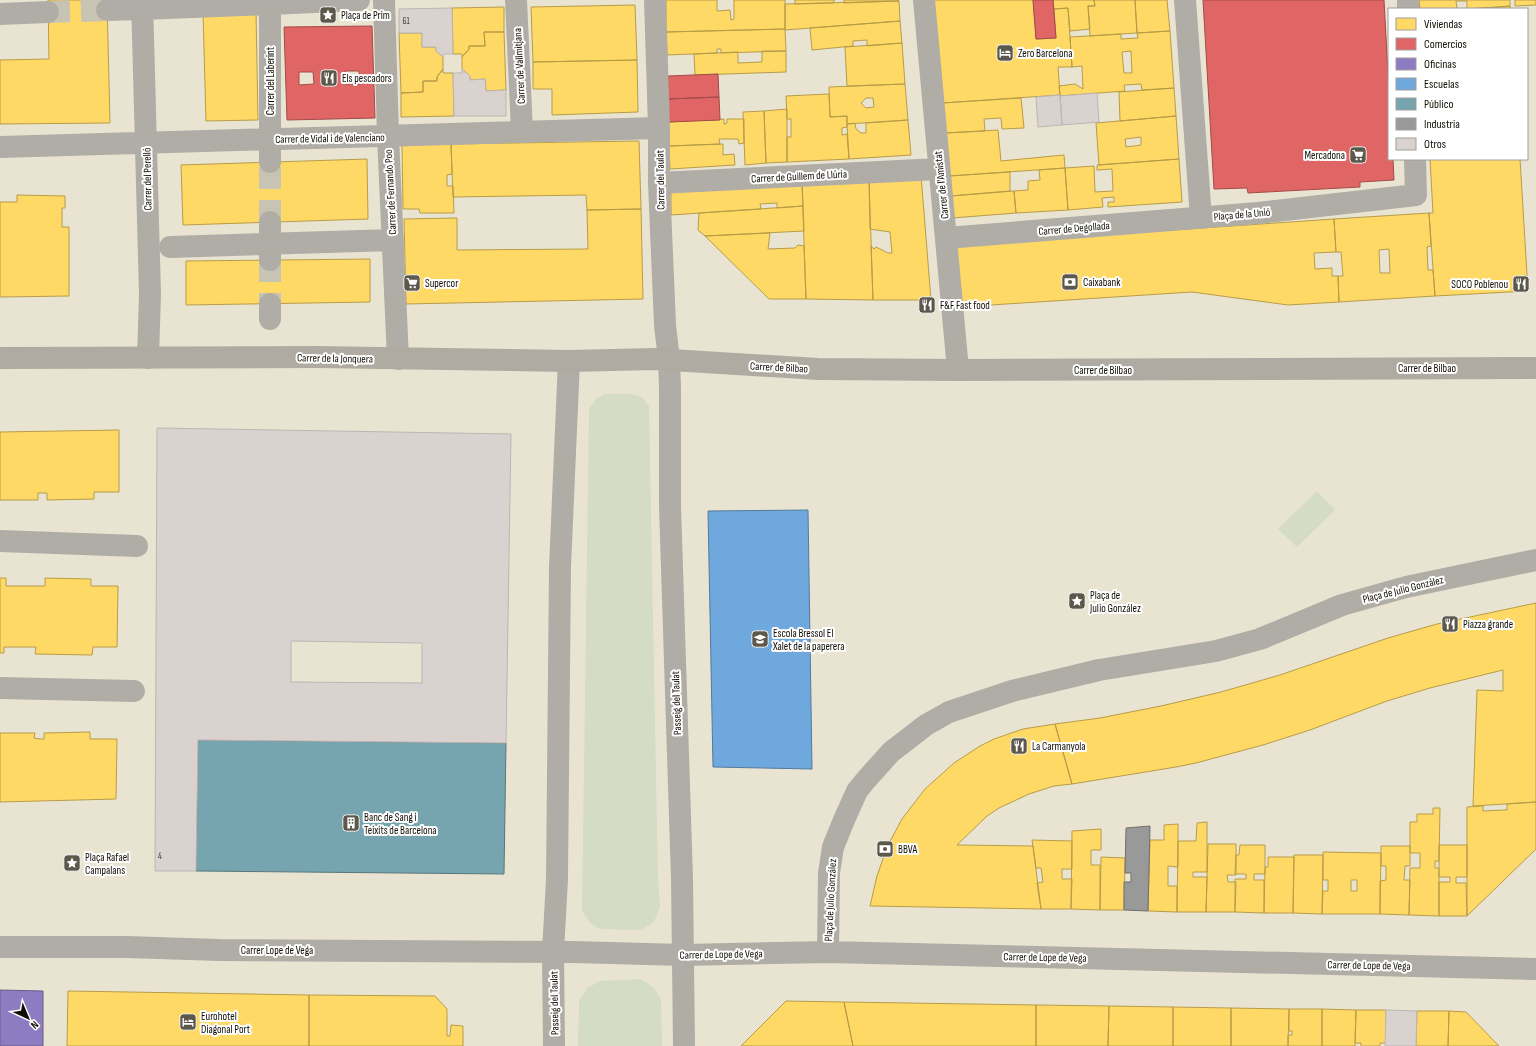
<svg xmlns="http://www.w3.org/2000/svg" width="1536" height="1046" viewBox="0 0 1536 1046" font-family="'Sofia Sans Condensed',sans-serif">
  <style>
    .green { fill: #d5dcc6 }
    .homes { fill: #ffd966; stroke: #b79c48; fill-rule: evenodd }
    .shops { fill: #e06666; stroke: #a24b48; fill-rule: evenodd }
    .offices { fill: #8e7cc3; stroke: #685b89 }
    .schools { fill: #6fa8dc; stroke: #527a9b }
    .public { fill: #76a5af; stroke: #57777b }
    .industry { fill: #999; stroke: #706f6c }
    .building { fill: #d9d2cf; stroke: #bcb5b2; fill-rule: evenodd }
    .lines { fill: none; stroke-linecap: round; stroke-linejoin: round }
    .pedestrian-tunnel { stroke: #c8c4b3; stroke-width: 22; stroke-dasharray: 22 11; stroke-linecap: butt }
    .pedestrian { stroke: #b0ada7; stroke-width: 22 }
    .minor { stroke: #b0ada7; stroke-width: 22 }
    .tertiary { stroke: #b0ada7; stroke-width: 22 }
    .secondary { stroke: #afaba2; stroke-width: 22 }
    .labels { text-anchor: middle; stroke-width: 4; stroke-linejoin: round; paint-order: stroke }
    .number-label { font-size: 9px; fill: #423e36 }
    .poi-label { font-size: 11px; fill: #100d03; stroke: #fff; text-anchor: start }
    .street-label { font-size: 11px; fill: #100d03; stroke: #fff }
  </style>
  <rect width="100%" height="100%" fill="#e9e4d2"/>
  <!-- green -->
  <path class="green" d="M604,394h27l11,3 7,9 9,473 2,28 -6,15 -13,8 -41,-1 -10,-6 -8,-12 7,-502 7,-10z
    M1317,491l18,19 -38,37 -19,-18z
    M641,979l13,9 7,11 1,47h-84l1,-44 8,-14 13,-7z"/>
  <!-- homes -->
  <path class="homes" d="M48,0h59l3,123 -110,1v-64l49,-1z
    M666,0h51v11l13,-1 1,10 3,-1v-19h51v29l-119,3z
    M795,0h39v3l-39,1z
    M844,0h54l1,1 -55,2z
    M934,0h99l3,39 20,-1 -2,-29 14,-1 4,59h-14l2,28 -118,8z
    M1053,0h41l1,6h-7l2,23 -20,2 -2,-23 -14,1z
    M1094,0h41l2,33 -47,3 -2,-30h7z
    M1135,0h32l3,31 -33,2z
    M1419,0h91v6l-43,3v-8h-11l1,8h-37z
    M1515,0h21v5l-21,1z
    M899,1l1,20 -115,9v-26z
    M635,5l2,55 -104,2 -2,-55z
    M1510,6v3h-43l36,-2z
    M504,7v25h-20l1,14h-16v3l-7,8v-3h-9l-1,-46z
    M256,12l2,108 -52,1 -3,-108z
    M900,21l2,22 -35,3v-6l-14,1v5l-41,4 -2,-22z
    M785,29l1,22 -65,2v-4h-4v4l-50,2 -1,-23z
    M1170,31l4,57 -32,2 -1,-6 -17,1 1,6 -65,5 -1,-10 16,-2 8,5 -1,-23 -10,1 -2,-30 51,-3v5l17,-1 -1,-5zM1131,51l1,22h-8l-2,-21z
    M484,32h20l2,58 -20,1 -1,-12 -15,1v-4l-8,-7v-12l7,-8v-3h16z
    M399,33h23v14h14v4l7,6v12l-6,8v4h-14v11l-22,1z
    M902,43l3,41 -58,2 -2,-39z
    M762,51h24v21l-91,3 -1,-21 44,-2v11l24,-1z
    M637,60l1,52 -86,3v-26h-19v-27z
    M443,69v4h10l1,43 -53,1v-24l22,-1v-11h14v-4z
    M905,84l3,36 -61,4v-8l-17,1 -1,-30zM866,98h7l1,9 -8,1 -5,-5z
    M1174,88l2,28 -56,5 -1,-29z
    M829,94l1,23 17,-1v11l-5,1v7l5,-1 2,25 -62,3v-25h4v-18h-4l-1,-23z
    M1021,98l3,30 -22,1 -1,-11 -17,1 1,12 -40,2 -3,-30z
    M787,109v53l-21,1 -2,-52z
    M764,111l2,52 -21,2 -2,-53z
    M1176,116l3,43 -80,6 -3,-42zM1141,137v8l-15,2 -1,-8z
    M724,119v5l3,-1v-4h17v24l-5,1 -1,-5h-19l1,5 -51,2v-24z
    M908,120l3,35 -62,4 -2,-35 8,-1 1,6 5,4h5v-10z
    M998,130l3,31 63,-6 1,13 -116,8 -4,-43z
    M639,141l2,68 -54,1 -1,-15 -133,2 -2,-53z
    M451,144l1,30 -5,1v11h6l1,27h-34l-1,-4h-16l-1,-64z
    M723,144v11l11,-1 1,11 -65,4 -1,-23z
    M367,159l1,60 -185,6 -2,-60z
    M1179,159l3,43 -74,5v-5h6v-5l-12,1 1,9 -35,3 -3,-42 29,-2 1,26 18,-1 -1,-22 -15,1v-5z
    M1430,159h90l8,132 -93,5 -6,-83h4z
    M1065,168l3,42 -52,3 -2,-22 14,-1v-9l12,-1 -1,-10z
    M1010,172v19l-60,5 -1,-20z
    M921,175l10,125h-58l-2,-54 3,3 2,-2 12,6h4l-2,-21 -20,-3 -1,-50z
    M869,179l4,121 -67,-1 -4,-116z
    M802,183l1,23 -26,2v-5l-17,1 1,5 -90,6v-24z
    M1014,191l2,22 -64,5 -2,-22z
    M17,195l48,1v12h-3v19h7v69l-69,1v-95h17z
    M803,206l1,25 -99,5 -7,-6 1,-17z
    M641,209l2,90 -237,5 -2,-85 53,-1v32l131,-1 -1,-39z
    M1429,213l2,33 -4,1 1,23h5l2,26 -96,6 -1,-26h5l-2,-24h-5l-2,-33zM1389,249l1,24h-10l-1,-23z
    M1334,219l2,33 -22,1 1,16 17,-1v8h6l1,26 -51,3 -96,-13 -232,15 -6,-62z
    M770,233l-2,16 27,-1 3,-3 6,1 2,53h-37l-64,-63z
    M370,259v43l-184,3v-44z
    M119,430v62h-25v7l-47,1v-7h-9v7h-38v-68z
    M0,578h6v8h39v-8l46,1v7h27l-1,61h-24l-1,8 -57,-1 1,-7h-32v6h-4z
    M1536,603v199l-63,4 4,-116 26,1v-21l-73,18 -43,13 -77,29 -47,15 -67,18 -20,4 -104,17 -17,-60 45,-6 61,-12 60,-14 59,-17 108,-37 49,-14z
    M1055,724l17,60 -18,2 -25,8 -30,14 -12,8 -30,29 76,1 8,63 -171,-3 7,-30 10,-29 15,-28 23,-30 29,-26 26,-17 14,-7 29,-10z
    M90,732v7h27l-1,60 -116,3v-69h35l-1,5 6,1h4v-6z
    M1536,802v47l-69,67v-109l16,-1v5l21,-1h3v-6z
    M1433,808h7l-1,53h-4v7h4v48l-30,-1 1,-47h10v-15h-10v-31h7v-8h16z
    M1207,822v50h-14v5h14l-1,35h-29l1,-71h18l1,-18z
    M1178,824v43l-10,-1v20h9v26l-29,-1 2,-71h14v-15z
    M1101,829v21h-10v15h9v45l-29,-1 1,-78z
    M1032,840l40,1v28h-10v10h10l-1,30h-30l-4,-26 6,-1 -2,-14h-5z
    M1208,844h28v31h-9l1,7h8l-1,30h-29z
    M1240,845h25v29h-11v6h10v33l-29,-1v-33h11v-5h-11l1,-19h3z
    M1439,845h28v32h-11v6h10l1,33h-28v-34h11v-5h-11z
    M1381,846h29v20h-5l-1,14h6l-1,35 -29,-1v-33l6,-1v-14h-5z
    M1323,852l58,1 -1,61h-58l1,-23h5v-11h-5zM1351,880h6v11h-6z
    M1294,855h29l-1,59 -29,-1z
    M1101,857l24,1 -1,52h-24z
    M1268,857h26l-1,56h-29l1,-46h3z
    M68,991l241,4v51h-242z
    M309,995l126,1 12,13v27h3l1,-11 12,1v20h-154z
    M786,1001l58,1 9,44h-112z
    M844,1002l192,3v41h-183z
    M1036,1005l73,1 -1,40h-72z
    M1109,1006l64,1v39h-65z
    M1173,1007l58,1v38h-58z
    M1231,1008l58,1 -1,37h-57z
    M1289,1009h33v37h-34v-11h4v-4h-3z
    M1322,1009l34,1 -1,36h-33z
    M1356,1010h30v33h-6v3h-19v-3h-6z
    M1417,1011h32l-1,35h-32z
    M1449,1011l17,1 33,34h-51z"/>
  <!-- shops -->
  <path class="shops" d="M1033,0h20l3,38 -20,1z
    M1203,0h181l5,93v66h4l1,21 -34,2v5l-112,6 -1,-5 -33,1z
    M372,26l3,92 -88,2 -3,-93zM345,71h14l1,13h-15zM299,72h14l1,12 -15,1z
    M718,74l1,23 -51,2v-23z
    M719,97l1,23 -51,2 -1,-23z"/>
  <!-- offices -->
  <path class="offices" d="M0,990l43,1v55h-43z"/>
  <!-- schools -->
  <path class="schools" d="M808,510l4,259 -99,-2 -5,-256z"/>
  <!-- public -->
  <path class="public" d="M198,740l308,3 -2,131 -308,-3z"/>
  <!-- industry -->
  <path class="industry" d="M1150,826l-2,85 -24,-1v-28h7v-9h-6l1,-45z"/>
  <!-- building -->
  <path class="building" d="M452,8l1,46h-10v3l-7,-6v-4h-14v-14h-23v-24z
    M462,69l8,7v4l15,-1 1,12 20,-1v26h-52l-1,-43h9z
    M1097,93l2,29 -37,3 -2,-29z
    M1060,95l2,30 -24,2 -2,-30z
    M157,428l354,6 -5,309 -308,-3 -2,131h-41zM291,641l131,2v40l-131,-1z
    M1386,1010l31,1 -1,35h-31z"/>
  <g class="lines">
    <!-- pedestrian-tunnel -->
    <path class="pedestrian-tunnel" d="M48,12l59,-2
      M270,222v-60
      M270,260v44"/>
    <!-- pedestrian -->
    <path class="pedestrian" d="M270,0v162
      M384,0l4,136 10,223
      M1185,0l16,218
      M1408,0v9
      M270,4l89,-4
      M107,10l35,-1
      M0,14l48,-2
      M946,238l312,-25 158,-18 -1,-36
      M170,247l223,-7
      M270,260v-38
      M270,319v-15
      M0,541l137,5
      M0,688l134,3"/>
    <!-- minor -->
    <path class="minor" d="M142,0l8,294 -2,64
      M516,0l6,132
      M924,0l34,370
      M142,9l128,-5
      M0,147l659,-19
      M659,183l280,-14
      M0,947h127l92,3 354,2 110,3 145,-3 708,17
      M828,952l1,-79 4,-26 11,-27 13,-29 8,-10 26,-29 35,-27 23,-13 63,-21 87,-21 117,-19 44,-12 82,-34 64,-18 130,-27"/>
    <!-- tertiary -->
    <path class="tertiary" d="M655,0l4,128v55l6,142 4,35 1,27v119l12,373 2,167
      M554,1046l-1,-94 4,-73 3,-312 9,-206"/>
    <!-- secondary -->
    <path class="secondary" d="M0,358l316,-1 253,4 86,-2 163,10 140,1 578,-2"/>
  </g>
  <!-- icons -->
  <defs>
    <symbol id="sight-square" viewBox="-11 -11 22 22"><rect x="-9" y="-9" width="18" height="18" rx="4" fill="#5c584b" stroke="#fff"/><path d="M0-6L1.8-2.2L6-1.7L2.9 1.2L3.7 5.4L0 3.3L-3.7 5.4L-2.9 1.2L-6-1.7L-1.8-2.2Z" fill="#fff"/></symbol>
    <symbol id="hotel-square" viewBox="-11 -11 22 22"><rect x="-9" y="-9" width="18" height="18" rx="4" fill="#5c584b" stroke="#fff"/><path d="M-6-4.5h1.5V1H6V5H4.5V3h-9V5H-6ZM-4 0a1.8 1.8 0 1 1 3.6 0ZM.5 0V-2.5h3Q6-2.5 6 0Z" fill="#fff"/></symbol>
    <symbol id="restaurant-square" viewBox="-11 -11 22 22"><rect x="-9" y="-9" width="18" height="18" rx="4" fill="#5c584b" stroke="#fff"/><path d="M-5-6h1v4h1v-4h1v4h1v-4h1v5L-1.5 .5V6h-2V.5L-5-1ZM5-6V6H3V1.5H1.5Q1.5-4 5-6Z" fill="#fff"/></symbol>
    <symbol id="supermarket-square" viewBox="-11 -11 22 22"><rect x="-9" y="-9" width="18" height="18" rx="4" fill="#5c584b" stroke="#fff"/><path d="M-6-5.5h2.5l.6 2H6L4.5 2H-2.5L-4.4-4H-6ZM-1.5 3.2a1.3 1.3 0 1 0 .1 0ZM3 3.2a1.3 1.3 0 1 0 .1 0Z" fill="#fff"/></symbol>
    <symbol id="bank-square" viewBox="-11 -11 22 22"><rect x="-9" y="-9" width="18" height="18" rx="4" fill="#5c584b" stroke="#fff"/><path d="M-6-4H6V4H-6ZM0-2.3a2.3 2.3 0 1 0 0 4.6a2.3 2.3 0 1 0 0-4.6Z" fill="#fff"/></symbol>
    <symbol id="school-square" viewBox="-11 -11 22 22"><rect x="-9" y="-9" width="18" height="18" rx="4" fill="#5c584b" stroke="#fff"/><path d="M0-5L7-2L0 1L-7-2ZM-4 1L0 2.5L4 1V4Q0 6-4 4Z" fill="#fff"/></symbol>
    <symbol id="building-square" viewBox="-11 -11 22 22"><rect x="-9" y="-9" width="18" height="18" rx="4" fill="#5c584b" stroke="#fff"/><path d="M-4-6H4V6H1V3H-1V6H-4ZM-2.5-4.3h1.7v1.8h-1.7ZM.8-4.3h1.7v1.8H.8ZM-2.5-1h1.7V.8h-1.7ZM.8-1h1.7V.8H.8Z" fill="#fff"/></symbol>
  </defs>
  <g fill-rule="evenodd">
    <use href="#sight-square" x="318" y="5" width="20" height="20"/>
    <use href="#hotel-square" x="995" y="43" width="20" height="20"/>
    <use href="#restaurant-square" x="319" y="68" width="20" height="20"/>
    <use href="#supermarket-square" x="1348" y="145" width="20" height="20"/>
    <use href="#bank-square" x="1060" y="272" width="20" height="20"/>
    <use href="#supermarket-square" x="402" y="273" width="20" height="20"/>
    <use href="#restaurant-square" x="1511" y="274" width="20" height="20"/>
    <use href="#restaurant-square" x="917" y="295" width="20" height="20"/>
    <use href="#sight-square" x="1067" y="591" width="20" height="20"/>
    <use href="#restaurant-square" x="1440" y="614" width="20" height="20"/>
    <use href="#school-square" x="750" y="629" width="20" height="20"/>
    <use href="#restaurant-square" x="1009" y="736" width="20" height="20"/>
    <use href="#building-square" x="341" y="813" width="20" height="20"/>
    <use href="#bank-square" x="875" y="839" width="20" height="20"/>
    <use href="#sight-square" x="62" y="853" width="20" height="20"/>
    <use href="#hotel-square" x="178" y="1012" width="20" height="20"/>
  </g>
  <g class="labels">
    <!-- number labels -->
    <g class="number-label">
      <text x="406" y="24">61</text>
      <text x="160" y="859">4</text>
    </g>
    <!-- poi labels -->
    <g class="poi-label">
      <text x="341" y="19">Plaça de Prim</text>
      <text x="1018" y="57">Zero Barcelona</text>
      <text x="342" y="82">Els pescadors</text>
      <text x="1345" y="159" text-anchor="end">Mercadona</text>
      <text x="1083" y="286">Caixabank</text>
      <text x="425" y="287">Supercor</text>
      <text x="1508" y="288" text-anchor="end">SOCO Poblenou</text>
      <text x="940" y="309">F&amp;F Fast food</text>
      <text x="1090" y="599">Plaça de<tspan x="1090" dy="13">Julio González</tspan></text>
      <text x="1463" y="628">Piazza grande</text>
      <text x="773" y="637">Escola Bressol El<tspan x="773" dy="13">Xalet de la paperera</tspan></text>
      <text x="1032" y="750">La Carmanyola</text>
      <text x="364" y="821">Banc de Sang i<tspan x="364" dy="13">Teixits de Barcelona</tspan></text>
      <text x="898" y="853">BBVA</text>
      <text x="85" y="861">Plaça Rafael<tspan x="85" dy="13">Campalans</tspan></text>
      <text x="201" y="1020">Eurohotel<tspan x="201" dy="13">Diagonal Port</tspan></text>
    </g>
    <!-- street labels -->
    <g class="street-label">
      <text transform="translate(519 66) rotate(-93)" y="4">Carrer de Vallmitjana</text>
      <text transform="translate(270 81) rotate(-90)" y="4">Carrer del Laberint</text>
      <text transform="translate(330 138) rotate(-1)" y="4">Carrer de Vidal i de Valenciano</text>
      <text transform="translate(799 176) rotate(-3)" y="4">Carrer de Guillem de Llúria</text>
      <text transform="translate(147 179) rotate(-91)" y="4">Carrer del Perelló</text>
      <text transform="translate(660 180) rotate(-91)" y="4">Carrer del Taulat</text>
      <text transform="translate(941 185) rotate(-96)" y="4">Carrer de l'Amistat</text>
      <text transform="translate(390 192) rotate(-93)" y="4">Carrer de Fernando Poo</text>
      <text transform="translate(1242 214) rotate(-5)" y="4">Plaça de la Unió</text>
      <text transform="translate(1074 228) rotate(-5)" y="4">Carrer de Degollada</text>
      <text transform="translate(335 358) rotate(1)" y="4">Carrer de la Jonquera</text>
      <text transform="translate(779 367) rotate(3)" y="4">Carrer de Bilbao</text>
      <text x="1427" y="372">Carrer de Bilbao</text>
      <text x="1103" y="374">Carrer de Bilbao</text>
      <text transform="translate(1403 589) rotate(-14)" y="4">Plaça de Julio González</text>
      <text transform="translate(676 703) rotate(-92)" y="4">Passeig del Taulat</text>
      <text transform="translate(830 900) rotate(-87)" y="4">Plaça de Julio González</text>
      <text x="277" y="954">Carrer Lope de Vega</text>
      <text transform="translate(721 954) rotate(-1)" y="4">Carrer de Lope de Vega</text>
      <text transform="translate(1045 957) rotate(1)" y="4">Carrer de Lope de Vega</text>
      <text transform="translate(1369 965) rotate(1)" y="4">Carrer de Lope de Vega</text>
      <text transform="translate(554 1003) rotate(-91)" y="4">Passeig del Taulat</text>
    </g>
  </g>
  <!-- legend -->
  <rect x="1388" y="8" width="140" height="152" fill="#ffffff" stroke="#9f9e9a"/>
  <rect x="1396" y="18" width="20" height="12" fill="#ffd966" stroke="#9f9e9a"/>
  <text x="1424" y="28" font-size="12" fill="#100d03">Viviendas</text>
  <rect x="1396" y="38" width="20" height="12" fill="#e06666" stroke="#9f9e9a"/>
  <text x="1424" y="48" font-size="12" fill="#100d03">Comercios</text>
  <rect x="1396" y="58" width="20" height="12" fill="#8e7cc3" stroke="#9f9e9a"/>
  <text x="1424" y="68" font-size="12" fill="#100d03">Oficinas</text>
  <rect x="1396" y="78" width="20" height="12" fill="#6fa8dc" stroke="#9f9e9a"/>
  <text x="1424" y="88" font-size="12" fill="#100d03">Escuelas</text>
  <rect x="1396" y="98" width="20" height="12" fill="#76a5af" stroke="#9f9e9a"/>
  <text x="1424" y="108" font-size="12" fill="#100d03">Público</text>
  <rect x="1396" y="118" width="20" height="12" fill="#999999" stroke="#9f9e9a"/>
  <text x="1424" y="128" font-size="12" fill="#100d03">Industria</text>
  <rect x="1396" y="138" width="20" height="12" fill="#d9d2cf" stroke="#9f9e9a"/>
  <text x="1424" y="148" font-size="12" fill="#100d03">Otros</text>
  <!-- north arrow -->
  <g transform="translate(28 1018) rotate(136)" stroke="#ffffff" stroke-width="3" paint-order="stroke">
  <path d="M0-3L7 15L0 10L-7 15Z" fill="#100d03"/>
  <text y="-6" font-size="11" font-weight="bold" text-anchor="middle" fill="#100d03">N</text>
  </g>
</svg>
